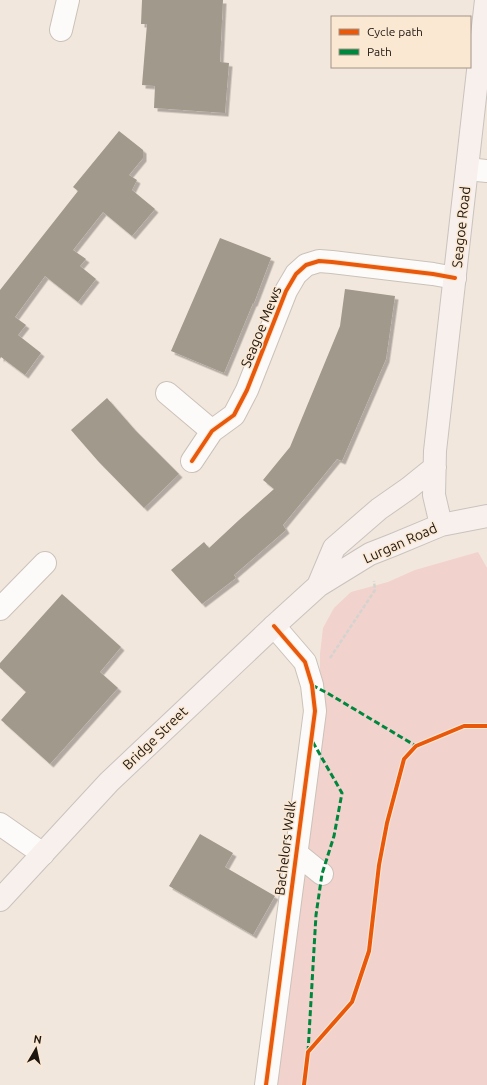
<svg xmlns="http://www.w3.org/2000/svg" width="487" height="1085" viewBox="0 0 487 1085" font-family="Ubuntu,sans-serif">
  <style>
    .green { fill: #f1d2cd }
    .building { fill: #a1998b; filter: url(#shadow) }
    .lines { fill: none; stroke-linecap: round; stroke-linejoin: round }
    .minor-casing { stroke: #cac2b9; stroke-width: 24 }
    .major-casing { stroke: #c9c3be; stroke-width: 24 }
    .path { stroke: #d5d3cf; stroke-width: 2.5; stroke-dasharray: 4 2; stroke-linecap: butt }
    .minor { stroke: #fdfbfa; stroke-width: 22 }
    .major { stroke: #f7f0ed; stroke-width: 22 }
    .quiet { stroke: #00873e; stroke-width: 3; stroke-dasharray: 6 3; stroke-linecap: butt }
    .cycleway-casing { stroke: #fbe8d3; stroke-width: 6 }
    .cycleway { stroke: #e8590c; stroke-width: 4 }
    .labels { text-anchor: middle; stroke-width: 3; stroke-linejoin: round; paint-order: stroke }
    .street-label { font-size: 14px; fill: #1e1710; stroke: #fbe8d3 }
  </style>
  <defs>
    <filter id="shadow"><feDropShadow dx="3.5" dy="3.5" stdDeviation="0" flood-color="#0004"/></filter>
  </defs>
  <rect width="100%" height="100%" fill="#f2e7dc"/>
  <!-- green -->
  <path class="green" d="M478,552l9,16v517h-221l54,-396v-35l3,-26 11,-20 17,-16 37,-10 27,-12z"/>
  <!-- building -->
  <path class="building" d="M142,0h81l-3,62 9,1 -4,50 -71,-5 1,-22 -13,-1 5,-61h-6z
    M119,131l24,19v8l-14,17 8,5 -5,10 23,19 -23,27 -29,-24 -30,38 13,9 -6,7 16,13 -18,23 -33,-26 -30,41 11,8 -8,10 23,18 -16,22 -24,-18 -1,2v-69l78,-99 -5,-4z
    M220,238l51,20 -17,45h-1l-29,70 -53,-22z
    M345,289l50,7 -9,63 -44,102 -5,-2 -54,66 3,5 -52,45 2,3 -34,26 -31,-34 33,-28 5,6 30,-28 35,-31 -11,-9 27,-33 50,-121z
    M107,398l28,32 44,44 -35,34 -46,-47 -27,-31z
    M62,594l59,53 -21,25 18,16 -68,76 -49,-44 25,-28 -26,-24v-5z
    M200,834l33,19 -8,14 50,29 -22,39 -84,-49z"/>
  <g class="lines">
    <defs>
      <path id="minor" d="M61,30l7,-30
        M467,169l20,2
        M167,393l45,38
        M192,461l20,-30 22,-16 13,-25 39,-99 10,-17 10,-9 13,-4 13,1 101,12 22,4
        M0,609l45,-46
        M0,824l43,30
        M296,853l26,21
        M266,1085l49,-374 -3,-26 -7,-23 -31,-36"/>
      <path id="major" d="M441,525l-7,-30 1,-44 51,-451
        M318,586l16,-38 45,-39 30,-21 26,-21
        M0,900l109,-118 165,-156 44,-40 52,-32 23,-9 48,-20 46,-9"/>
    </defs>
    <!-- minor casing -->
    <use href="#minor" class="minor-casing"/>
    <!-- major casing -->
    <use href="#major" class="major-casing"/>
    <!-- path -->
    <path class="path" d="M330,658l45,-68 -1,-9"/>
    <!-- minor -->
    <use href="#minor" class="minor"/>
    <!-- major -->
    <use href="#major" class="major"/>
    <!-- quiet -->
    <path class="quiet" d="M312,685l17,9 87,52
      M308,1052l8,-137 6,-41 12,-38 8,-43 -31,-54"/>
    <defs>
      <path id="cycleway" d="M192,461l20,-30 22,-16 13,-25 39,-99 10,-17 10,-9 13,-4 13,1 101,12 22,4
        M266,1085l49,-374 -3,-26 -7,-23 -31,-36
        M304,1085l4,-33 44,-50 17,-51 10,-86 8,-42 17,-64 12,-13 48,-20h23"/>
    </defs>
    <!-- cycleway casing -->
    <use href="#cycleway" class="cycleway-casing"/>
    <!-- cycleway -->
    <use href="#cycleway" class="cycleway"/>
  </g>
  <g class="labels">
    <!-- street labels -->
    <g class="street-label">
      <text transform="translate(461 227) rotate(-84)" y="5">Seagoe Road</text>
      <text transform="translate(261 327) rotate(-68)" y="5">Seagoe Mews</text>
      <text transform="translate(400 543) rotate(-24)" y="5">Lurgan Road</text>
      <text transform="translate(155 738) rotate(-44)" y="5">Bridge Street</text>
      <text transform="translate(285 848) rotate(-83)" y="5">Bachelors Walk</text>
    </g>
  </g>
  <!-- legend -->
  <rect x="331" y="16" width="140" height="52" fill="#fbe8d3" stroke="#a39485"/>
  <rect x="339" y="29" width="20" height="6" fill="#e8590c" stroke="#a39485"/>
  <text x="367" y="36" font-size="12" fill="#1e1710">Cycle path</text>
  <rect x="339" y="49" width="20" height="6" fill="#00873e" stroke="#a39485"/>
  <text x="367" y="56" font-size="12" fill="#1e1710">Path</text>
  <!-- north arrow -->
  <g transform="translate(36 1049) rotate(9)" stroke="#fbe8d3" stroke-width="3" paint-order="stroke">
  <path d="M0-3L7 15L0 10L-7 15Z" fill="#1e1710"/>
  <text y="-6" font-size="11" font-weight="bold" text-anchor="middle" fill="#1e1710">N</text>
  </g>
</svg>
